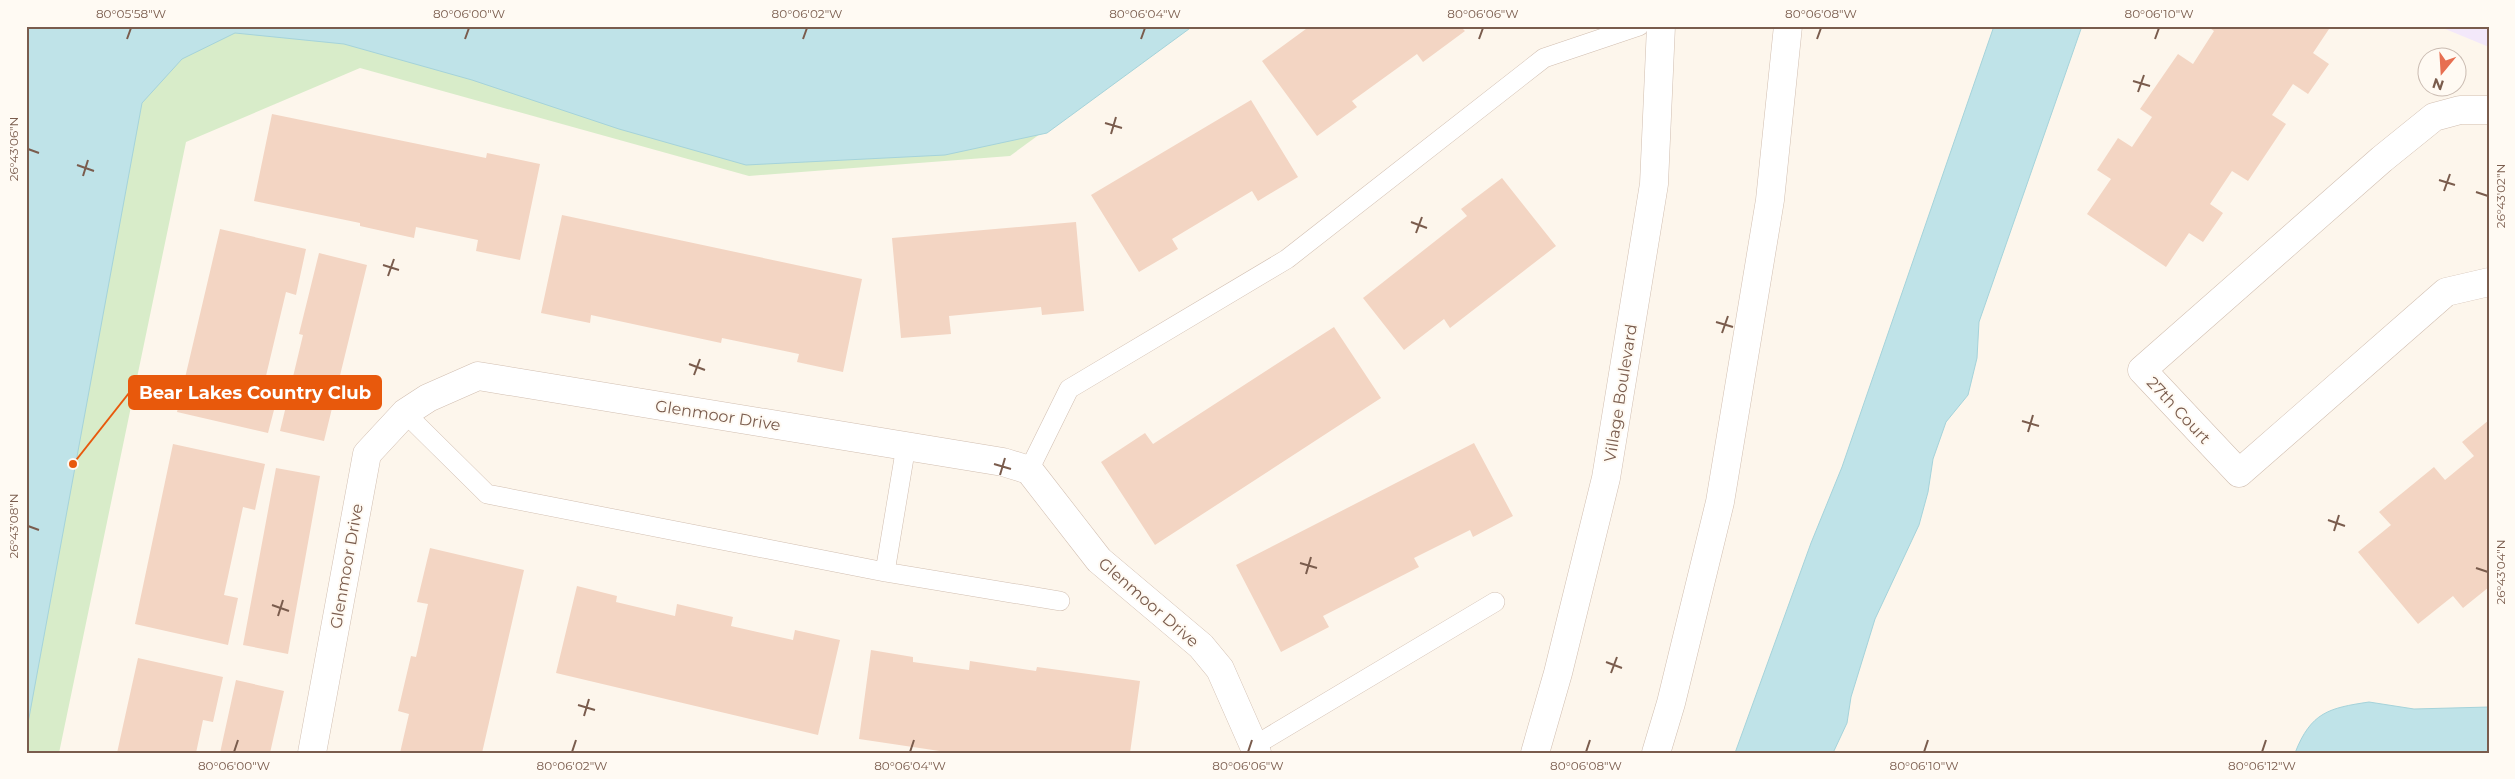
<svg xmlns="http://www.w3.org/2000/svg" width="2515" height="779" viewBox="0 0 2515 779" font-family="Montserrat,sans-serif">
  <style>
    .education { fill: #f3e8fa }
    .green { fill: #d8ecc9 }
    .water { fill: #bfe3e8; stroke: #a5d3da }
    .building { fill: #f3d5c3 }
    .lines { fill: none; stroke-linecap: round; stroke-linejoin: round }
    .service-casing { stroke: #d1beb0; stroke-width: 20 }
    .minor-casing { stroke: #d1beb0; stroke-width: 29 }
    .tertiary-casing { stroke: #d1beb0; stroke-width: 29 }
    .service { stroke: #fff; stroke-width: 19 }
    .minor { stroke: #fff; stroke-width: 28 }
    .tertiary { stroke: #fff; stroke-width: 28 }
    .ticks { fill: none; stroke: #7a5c4d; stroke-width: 2 }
    .labels { text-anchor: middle; stroke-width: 4; stroke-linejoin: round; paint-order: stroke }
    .street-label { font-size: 16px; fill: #7a5c4d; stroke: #fffaf3 }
    .leader { fill: none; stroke: #e8590c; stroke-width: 2 }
    .callout-dot { fill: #e8590c; stroke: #fffaf3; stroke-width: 2 }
    .callout { fill: #e8590c; stroke: #e8590c; stroke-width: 2 }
    .callout-label { font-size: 18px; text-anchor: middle; font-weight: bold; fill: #fff }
    .neatline { fill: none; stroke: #7a5c4d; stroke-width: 2 }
    .ticks-label { font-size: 12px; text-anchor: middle; fill: #7a5c4d }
  </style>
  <rect width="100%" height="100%" fill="#fdf6ec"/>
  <!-- education -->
  <path class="education" d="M2438,26h51v21z"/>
  <!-- green -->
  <path class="green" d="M26,26h1162l-178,130 -261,20 -389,-108 -174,74 -127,611h-33z"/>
  <!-- water -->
  <path class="water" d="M26,26h1167l-146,107 -102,22 -199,10 -127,-36 -147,-49 -128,-36 -109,-11 -53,26 -40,44 -116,631z
    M1994,26h88l-103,296 -2,36 -9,37 -22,27 -13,37 -5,33 -9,33 -44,94 -24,78 -4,26 -14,30h-98l76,-210 31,-76z
    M2369,702l45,7 75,-2v46h-194c16,-41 34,-45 74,-51z"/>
  <!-- building -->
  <path class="building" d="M1310,26h150l5,5 -42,31 -6,-8 -65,47 5,6 -40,29 -55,-75z
    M2207,26h124l-18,27 16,11 -21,30 -15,-10 -21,31 14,9 -38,57 -16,-10 -22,33 13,9 -20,29 -14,-9 -23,34 -79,-53 24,-35 -14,-9 21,-32 14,9 20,-30 -12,-8 38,-55 15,10 21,-33z
    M1251,100l47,77 -40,24 -6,-10 -80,48 6,10 -39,23 -48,-77z
    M272,114l214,44 1,-5 53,11 -20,96 -44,-9 2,-11 -62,-13 -2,11 -54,-12v-3l-106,-22z
    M1502,178l54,68 -106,82 -6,-9 -40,31 -41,-52 104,-82 -6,-7z
    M562,215l300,64 -19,93 -46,-10 2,-8 -77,-16 -1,5 -130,-28 -1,8 -49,-10z
    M1076,222l8,89 -42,4 -1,-8 -92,9 2,18 -50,4 -9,-100z
    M220,229l86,20 -10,46 -10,-3 -21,88 16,3 -13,50 -91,-21z
    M319,253l48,12 -43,176 -44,-10 23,-96 -4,-1z
    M1334,327l47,71 -226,147 -54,-83 44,-29 8,11z
    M2489,420v167l-26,21 -10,-12 -35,28 -60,-72 33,-27 -12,-13 55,-45 11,13 29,-24 -12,-14z
    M1474,443l39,73 -40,21 -3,-7 -56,28 5,9 -96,49 6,11 -48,25 -45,-87z
    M173,444l92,20 -10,46 -12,-3 -19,88 14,3 -10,47 -93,-21z
    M276,468l44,8 -32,178 -45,-9z
    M430,548l94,22 -42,183h-82l9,-39 -11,-3 13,-55 5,1 12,-53 -11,-2z
    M577,586l40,10 -1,6 59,14 2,-12 56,13 -2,9 62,14 2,-10 45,10 -22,95 -262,-62z
    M871,650l42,7v5l56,8 1,-9 66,10 1,-4 103,14 -10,72h-177l-94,-14z
    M138,658l85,19 -10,45 -10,-2 -7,33h-79z
    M236,680l48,11 -14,62h-50z"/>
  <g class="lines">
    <defs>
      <path id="service" d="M405,413l82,81 398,78
        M906,446l-21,126 175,29
        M1029,470l40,-81 218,-130 257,-201 95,-32
        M1254,746l241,-144"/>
      <path id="minor" d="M2489,110h-29l-26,7 -52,42 -240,211 97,103 207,-181 43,-10
        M312,753l55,-299 38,-41 23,-15 50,-22 525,86 26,8 70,90 102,86 19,23 37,84"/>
      <path id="tertiary" d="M1535,753l23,-80 48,-195 48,-294 7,-158
        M1656,753l15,-50 49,-201 50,-302 18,-174"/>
    </defs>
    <!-- service casing -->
    <use href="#service" class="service-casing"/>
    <!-- minor casing -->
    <use href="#minor" class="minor-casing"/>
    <!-- tertiary casing -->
    <use href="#tertiary" class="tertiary-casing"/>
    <!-- service -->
    <use href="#service" class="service"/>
    <!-- minor -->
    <use href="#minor" class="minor"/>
    <!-- tertiary -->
    <use href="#tertiary" class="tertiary"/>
  </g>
  <!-- ticks -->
  <path class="ticks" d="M127,39l4,-11M465,39l4,-11M803,39l4,-11M1141,39l4,-11M1479,39l4,-11M1817,39l4,-11M2155,39l4,-11M2133,81l17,5M2138,92l6,-17M1105,123l17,5M1111,134l5,-17M28,149l11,4M77,165l17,6M83,176l5,-16M2439,180l16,5M2444,191l6,-17M2476,192l12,4M1411,222l16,6M1416,233l6,-16M383,265l16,5M388,276l6,-17M1716,322l17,5M1722,333l6,-17M689,364l16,6M694,375l6,-16M2022,421l17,5M2028,432l5,-17M994,464l17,5M1000,475l5,-17M2328,520l17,6M28,526l11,4M2334,531l5,-16M1300,563l17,5M2476,568l12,4M1306,574l5,-17M272,605l17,6M278,616l5,-16M1606,662l16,6M1611,673l6,-16M578,705l17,5M584,716l5,-17M234,752l4,-12M572,752l4,-12M910,752l4,-12M1248,752l4,-12M1586,752l4,-12M1924,752l4,-12M2262,752l4,-12"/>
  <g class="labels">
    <!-- street labels -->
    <g class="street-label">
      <text transform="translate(1620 393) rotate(-81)" y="6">Village Boulevard</text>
      <text transform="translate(2179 410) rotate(47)" y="6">27th Court</text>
      <text transform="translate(718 415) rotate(9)" y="6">Glenmoor Drive</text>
      <text transform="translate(346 566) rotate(-80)" y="6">Glenmoor Drive</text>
      <text transform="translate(1149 602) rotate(41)" y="6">Glenmoor Drive</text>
    </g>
  </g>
  <!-- callouts -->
  <path class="leader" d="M73 464L129 393"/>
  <circle class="callout-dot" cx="73" cy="464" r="5"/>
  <rect class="callout" x="129" y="376" width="252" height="33" rx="5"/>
  <g class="callout-label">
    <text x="255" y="399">Bear Lakes Country Club</text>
  </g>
  <!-- border -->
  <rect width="2515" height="779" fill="none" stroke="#fffaf3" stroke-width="55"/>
  <!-- north arrow -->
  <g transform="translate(2442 72) rotate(198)"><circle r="24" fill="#fffaf3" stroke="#cabbb1"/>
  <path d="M0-4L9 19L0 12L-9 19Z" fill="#e76f51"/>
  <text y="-8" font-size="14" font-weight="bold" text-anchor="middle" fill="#7a5c4d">N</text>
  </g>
  <rect x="28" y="28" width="2460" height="724" class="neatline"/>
  <g class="ticks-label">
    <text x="131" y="18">80°05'58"W</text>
    <text x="469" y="18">80°06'00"W</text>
    <text x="807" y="18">80°06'02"W</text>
    <text x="1145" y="18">80°06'04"W</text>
    <text x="1483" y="18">80°06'06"W</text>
    <text x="1821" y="18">80°06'08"W</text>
    <text x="2159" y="18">80°06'10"W</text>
    <text transform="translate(14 149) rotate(-90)" y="4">26°43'06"N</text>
    <text transform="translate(2501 196) rotate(-90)" y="4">26°43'02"N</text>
    <text transform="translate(14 526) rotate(-90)" y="4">26°43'08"N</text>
    <text transform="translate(2501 572) rotate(-90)" y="4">26°43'04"N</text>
    <text x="234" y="770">80°06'00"W</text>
    <text x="572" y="770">80°06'02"W</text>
    <text x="910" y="770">80°06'04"W</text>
    <text x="1248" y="770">80°06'06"W</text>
    <text x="1586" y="770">80°06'08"W</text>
    <text x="1924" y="770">80°06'10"W</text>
    <text x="2262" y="770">80°06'12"W</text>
  </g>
</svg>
